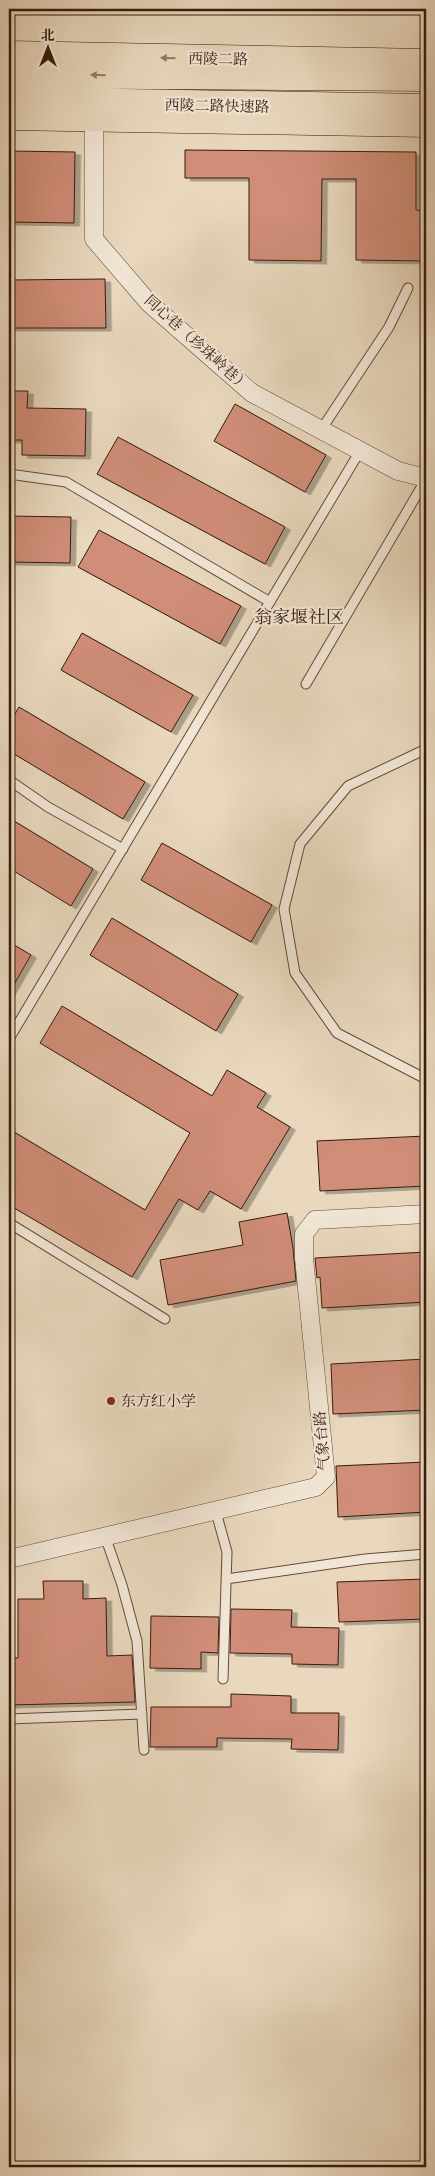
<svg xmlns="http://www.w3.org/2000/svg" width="435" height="2176" viewBox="0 0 435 2176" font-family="'IM FELL English','Noto Serif SC',serif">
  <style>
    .building { fill: #d08d78; stroke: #371b0c; filter: url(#shadow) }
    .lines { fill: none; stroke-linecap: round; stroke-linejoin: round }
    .lane-casing { stroke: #644a38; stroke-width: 11 }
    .street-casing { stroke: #644a38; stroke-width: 19 }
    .primary-casing { stroke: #371b0c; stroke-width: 29 }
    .highway-casing { stroke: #371b0c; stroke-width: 29 }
    .lane { stroke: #f1e6d5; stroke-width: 9 }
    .street { stroke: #f1e6d5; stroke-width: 18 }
    .primary { stroke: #e9d8be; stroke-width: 28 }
    .highway { stroke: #e9d8be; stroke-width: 28 }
    .oneway { fill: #907a65 }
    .poi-dot { fill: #8f2418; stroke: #f1e6d5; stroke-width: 2 }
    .labels { text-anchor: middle; stroke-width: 4.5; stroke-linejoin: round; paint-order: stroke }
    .street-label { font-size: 15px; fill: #371b0c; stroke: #f1e6d5 }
    .poi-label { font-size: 15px; fill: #371b0c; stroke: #f1e6d5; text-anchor: start }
    .quarter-label { font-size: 18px; fill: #371b0c; stroke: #f1e6d5 }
  </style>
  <defs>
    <filter id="shadow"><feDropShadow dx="5.5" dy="3" stdDeviation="0" flood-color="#0004"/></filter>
  </defs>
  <rect width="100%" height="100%" fill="#e9d8be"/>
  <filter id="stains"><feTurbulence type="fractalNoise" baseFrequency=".004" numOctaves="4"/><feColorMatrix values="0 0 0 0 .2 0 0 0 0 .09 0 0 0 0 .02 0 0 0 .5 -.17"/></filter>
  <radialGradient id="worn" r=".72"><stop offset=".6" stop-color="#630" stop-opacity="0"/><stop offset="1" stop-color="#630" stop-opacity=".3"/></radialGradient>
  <!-- building -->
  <path class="building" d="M185,150l231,2v58l10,1v50l-70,-1v-81h-34l-1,82 -72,-1v-82h-64z
    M9,151l66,1 -1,71 -65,-1z
    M105,279l1,49h-97v-48z
    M9,391h19l-1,17 59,1 -1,47 -63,-1v-15h-13z
    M235,404l91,51 -21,37 -91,-51z
    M118,437l167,90 -20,37 -168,-90z
    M9,516l62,1 -1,46 -61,-1z
    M99,530l142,76 -21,38 -142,-77z
    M82,633l111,62 -22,37 -110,-62z
    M19,707l126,75 -22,37 -114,-68v-27z
    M9,818l84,51 -22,37 -62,-38z
    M162,843l110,62 -21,37 -110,-62z
    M112,918l126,76 -22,37 -126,-76z
    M9,942l22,13 -22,38z
    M62,1006l150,90 15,-26 39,23 -9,14 33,20 -49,82 -31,-18 -12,19 -19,-11 -47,78 -123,-72v-76l136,81 45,-77 -150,-90z
    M426,1136v50l-106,5 -3,-50z
    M287,1213l6,35 3,33 -128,24 -8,-45 83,-15 -4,-23z
    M426,1252v50l-104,6 -2,-31 -3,1 -2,-20z
    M426,1359v51l-93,4 -2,-50z
    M426,1462v50l-88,5 -2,-51z
    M426,1579v40l-87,3 -2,-40z
    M43,1581h40v18l23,-1 1,58 25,-1 3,47 -126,3v-36h3v-11h6v-59h26z
    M231,1609l61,1 -1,17 48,1 -1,37 -46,-1v-10l-62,-1z
    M151,1616l68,1 -1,36 -17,-1v17l-51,-1z
    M231,1694l60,2v17h48l-1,37 -47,-1 1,-10 -75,-1v9h-67l1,-40h80z"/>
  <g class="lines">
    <defs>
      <path id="lane" d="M321,430l68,-103 19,-39
        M9,474l57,8 204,120
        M306,684l120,-205
        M426,749l-78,37 -48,58 -16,65 11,64 42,60 89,46
        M9,780l39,27 75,42
        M9,1039l351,-588
        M9,1223l156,96
        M216,1512l11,40 -4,127
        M105,1536l17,49 15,56 7,109
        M226,1579l139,-20 61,-5
        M9,1719l133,-5"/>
      <path id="street" d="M94,117v122l55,64 103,90 146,78 28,7
        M9,1559l307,-72 10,-10 -22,-219v-24l11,-14 111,-6"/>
      <path id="primary" d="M9,55l417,8
        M9,116l417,7"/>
      <path id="highway" d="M9,74l417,3
        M9,101l417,7"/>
    </defs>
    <!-- lane casing -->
    <use href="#lane" class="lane-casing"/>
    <!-- street casing -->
    <use href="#street" class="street-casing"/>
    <!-- primary casing -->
    <use href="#primary" class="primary-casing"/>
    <!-- highway casing -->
    <use href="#highway" class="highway-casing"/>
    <!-- lane -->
    <use href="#lane" class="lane"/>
    <!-- street -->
    <use href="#street" class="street"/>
    <!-- primary -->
    <use href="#primary" class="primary"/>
    <!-- highway -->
    <use href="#highway" class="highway"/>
  </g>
  <!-- one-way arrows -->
  <defs><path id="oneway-solid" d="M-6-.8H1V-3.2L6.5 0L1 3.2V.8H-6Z" transform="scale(1.25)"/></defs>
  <g class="oneway">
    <use href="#oneway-solid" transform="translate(168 58) rotate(-179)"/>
    <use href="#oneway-solid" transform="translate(98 75) rotate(-179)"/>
  </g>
  <!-- markers -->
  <circle class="poi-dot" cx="111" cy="1401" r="5"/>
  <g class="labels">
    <!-- street labels -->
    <g class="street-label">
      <text transform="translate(218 59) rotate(1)" y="5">西陵二路</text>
      <text transform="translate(217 106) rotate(1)" y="5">西陵二路快速路</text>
      <text transform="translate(197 343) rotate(42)" y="5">同心巷（珍珠岭巷）</text>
      <text transform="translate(322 1441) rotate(-95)" y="5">气象台路</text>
    </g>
    <!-- poi labels -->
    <g class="poi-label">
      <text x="121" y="1406">东方红小学</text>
    </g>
    <!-- quarter labels -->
    <g class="quarter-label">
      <text x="299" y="623">翁家堰社区</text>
    </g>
  </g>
  <!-- margin -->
  <rect width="435" height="2176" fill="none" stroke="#e9d8be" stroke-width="30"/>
  <rect x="10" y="10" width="415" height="2156" fill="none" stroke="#371b0c" stroke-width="2.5"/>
  <rect x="15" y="15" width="405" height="2146" fill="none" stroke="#371b0c"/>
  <!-- north arrow -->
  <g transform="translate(48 48)" stroke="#f1e6d5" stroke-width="4" paint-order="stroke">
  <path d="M0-4L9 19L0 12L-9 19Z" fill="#371b0c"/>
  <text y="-8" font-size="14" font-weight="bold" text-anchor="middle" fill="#371b0c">北</text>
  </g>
  <rect width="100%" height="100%" filter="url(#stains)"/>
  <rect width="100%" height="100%" fill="url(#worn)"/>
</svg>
